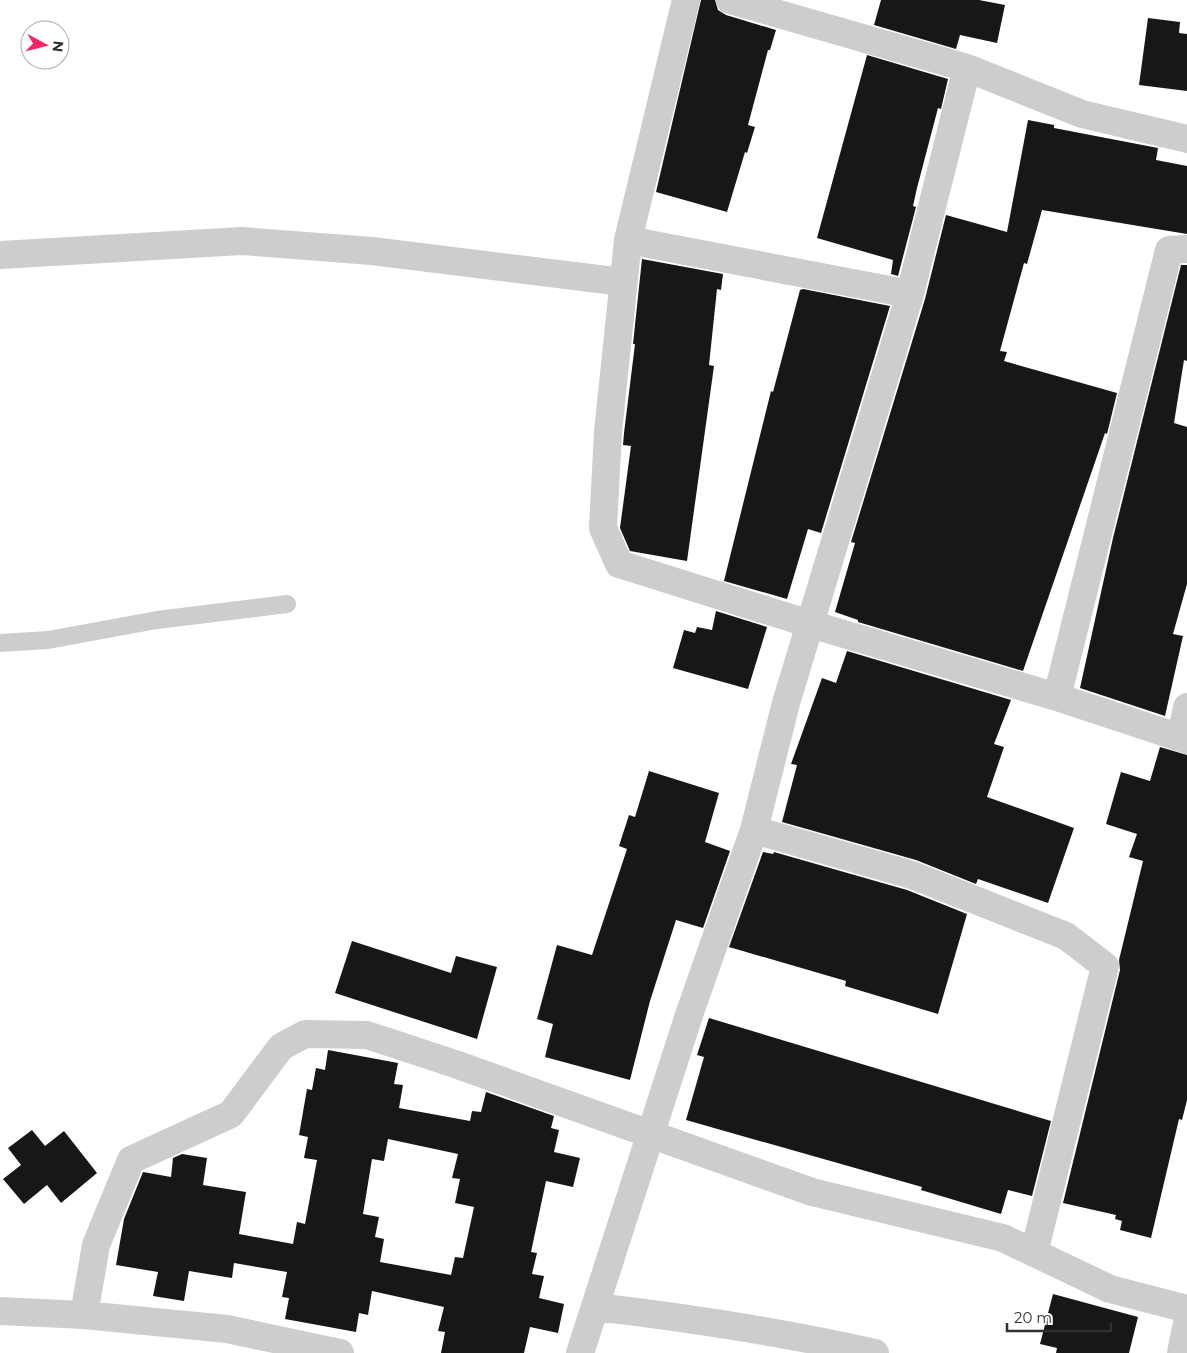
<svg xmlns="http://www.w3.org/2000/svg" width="1187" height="1353" viewBox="0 0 1187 1353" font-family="Montserrat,sans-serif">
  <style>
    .building { fill: #171717; fill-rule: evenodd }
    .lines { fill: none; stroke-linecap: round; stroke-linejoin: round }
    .service { stroke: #cdcdcd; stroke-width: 18 }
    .minor { stroke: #cdcdcd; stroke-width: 28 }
    .tertiary { stroke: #cdcdcd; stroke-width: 28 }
  </style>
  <rect width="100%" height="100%" fill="#fff"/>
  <!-- building -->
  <path class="building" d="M701,0h14l3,10 8,5 50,15 -6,20h-2l-20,75 7,2 -8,26 -2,-1 -18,60 -71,-20z
    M881,0h98l26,5 -8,38 -37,-8 -4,14 -82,-24z
    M1148,18l32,4 -1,11 8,1v57l-48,-6z
    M867,55l81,24 -7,30 -3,-1 -21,80 -4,18 3,1 -18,69 -7,-2 2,-14 -76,-22z
    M1028,120l26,5v3l104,20 -2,12 31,6v68l-145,-24 -15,54 -3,-1 -24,88 7,1 -3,9 113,32 -10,41 -2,-1 -82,238 -165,-49v-2l-23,-8 20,-69 -4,-1 74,-243 21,-84 61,17z
    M642,259l81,15 -2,16 -4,-1 -8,76 5,1 -27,195 -57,-10 -10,-23 11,-82 -8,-1 1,-12 11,-89h-2z
    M1181,265h6v96l-3,-1 -10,63 13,4v157l-14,50 10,2 -18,80 -85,-28 33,-150z
    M803,289l87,17 -69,227 -13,-4 -21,70 -63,-18 47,-190 2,1 27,-102z
    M716,611l51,16 -19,62 -75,-21 11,-38 11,3 2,-6 15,3z
    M847,651l164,49 -17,44 10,3 -17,50 87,31 -26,75 -70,-24 -2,5 -60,-24 -134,-38 15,-57 -6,-1 31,-86 14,5z
    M1160,747l27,8v345l-5,20 -3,-1 -28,119 -31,-8 2,-9 -7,-2 1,-4 -53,-12 57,-233 -1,-10 24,-99 -14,-4 8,-23 -31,-10 15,-52 29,9z
    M649,771l70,22 -14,49 25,9 -27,77 -27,-8 -26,81 -20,79 -85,-23 8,-33 -16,-5 20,-74 35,10 35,-106 -8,-3 10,-31 6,2z
    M763,852l10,2 1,-2 133,38 60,24 -29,100 -93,-28 1,-5 -117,-34z
    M352,941l99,32 5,-17 41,11 -20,72 -142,-46z
    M709,1018l342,103 -19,75 -24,-6 -7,24 -80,-24 1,-3 -236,-67 18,-63 -7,-2z
    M328,1050l70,13 -4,21 9,1 -4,23 71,13 2,-10 9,1 5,-20 68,24 -3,12 8,2 -5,22 26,6 -7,29 -27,-6 -15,71 6,1 -5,21 12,2 -5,22 25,6 -6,29 -28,-6 -6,26h-83l4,-21 -7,-1 6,-24 -72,-16 -4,24 -9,-2 -3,19 -71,-13 4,-21 -7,-1 5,-25 -53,-9 -2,15 -43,-7 -5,30 -31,-5 5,-24 -42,-7 8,-46 19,-47 28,5 2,-19 9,-4 25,4 -4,27 43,7 -7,42 54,10 4,-22 8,2 12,-64 -13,-2 4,-21 -9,-2 8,-46 5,1 4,-22 9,2zM388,1139l70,15 -6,24 8,1 -5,24 19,4 -11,51 -8,-1 -4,18 -71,-13 4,-23 -9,-2 4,-20 -16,-3 9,-55 12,2z
    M32,1130l13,16 19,-15 33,42 -36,30 -14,-18 -23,19 -21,-25 18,-14 -13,-17z
    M1053,1294l85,23 -9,36h-73l1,-5 -17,-4z"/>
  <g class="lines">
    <!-- service -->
    <path class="service" d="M0,643l48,-3 109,-20 130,-16"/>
    <!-- minor -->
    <path class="minor" d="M686,0l-58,240 -20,192 -5,96 16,36 191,60 247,73 130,43
      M730,0l237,68
      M628,240l282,54
      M0,255l242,-14 130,10 251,31
      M1057,697l112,-447 18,-1
      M1181,738l6,-31
      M754,830l158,45 154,61 39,30 -71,287
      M596,1307c94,11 186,25 279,46
      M0,1311l84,4 143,14 113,24
      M84,1315l12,-70 35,-85 100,-46 50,-67 24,-13 62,1 88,29 357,128 191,46 107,51 77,20
      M580,1353l109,-338 65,-185 32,-127 124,-409 57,-226 115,46 105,25"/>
    <!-- tertiary -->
    <path class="tertiary" d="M1181,1353l6,-30"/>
  </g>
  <!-- north arrow -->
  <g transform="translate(45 45) rotate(97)"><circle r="24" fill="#ffffff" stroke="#acacac"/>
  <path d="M0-4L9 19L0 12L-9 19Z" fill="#f32763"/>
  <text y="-8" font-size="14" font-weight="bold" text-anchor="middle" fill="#303030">N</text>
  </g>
  <!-- scale -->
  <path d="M1007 1323v8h104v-8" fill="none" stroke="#303030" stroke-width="2.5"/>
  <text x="1014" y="1323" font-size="15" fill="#303030" stroke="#ffffff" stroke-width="4" paint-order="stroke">20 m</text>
</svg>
